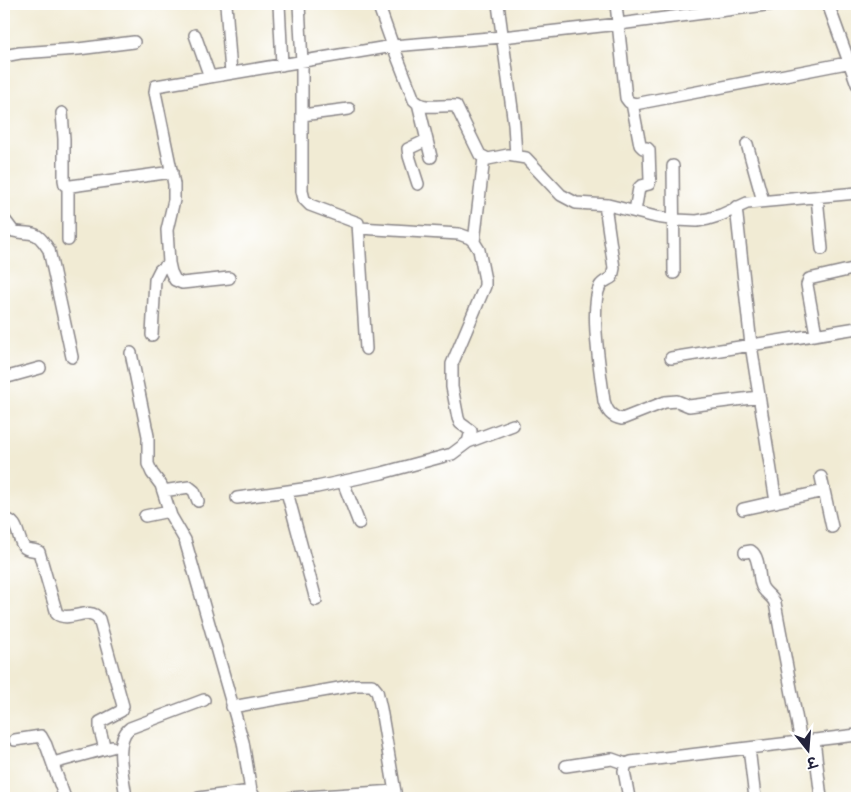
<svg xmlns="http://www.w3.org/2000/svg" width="861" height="802" viewBox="0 0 861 802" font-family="'Playpen Sans','Playpen Sans Deva',sans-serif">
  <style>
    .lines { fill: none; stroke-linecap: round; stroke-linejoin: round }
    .minor-casing { stroke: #8a8688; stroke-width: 14 }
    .minor { stroke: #fff; stroke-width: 11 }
  </style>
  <rect width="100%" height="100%" fill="#fff"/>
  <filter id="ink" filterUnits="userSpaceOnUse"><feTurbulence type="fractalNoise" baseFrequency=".02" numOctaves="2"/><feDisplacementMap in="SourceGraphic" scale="10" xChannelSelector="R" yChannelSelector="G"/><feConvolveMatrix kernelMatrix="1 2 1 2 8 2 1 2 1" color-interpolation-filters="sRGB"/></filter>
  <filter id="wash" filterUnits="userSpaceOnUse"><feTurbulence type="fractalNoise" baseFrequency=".0096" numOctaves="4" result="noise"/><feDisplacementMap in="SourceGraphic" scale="20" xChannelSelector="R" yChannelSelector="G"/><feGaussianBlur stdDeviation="1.12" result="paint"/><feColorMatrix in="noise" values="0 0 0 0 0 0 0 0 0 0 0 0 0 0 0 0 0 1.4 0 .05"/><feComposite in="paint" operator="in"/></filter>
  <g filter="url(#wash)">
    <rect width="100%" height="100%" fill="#f1ebd4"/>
  </g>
  <g filter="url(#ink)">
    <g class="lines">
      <defs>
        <path id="minor" d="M226,4l5,69
          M279,4l3,61
          M299,4l3,59v128l2,8 6,6 48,18 8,126
          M378,4l15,42 21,54c10,11 28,4 42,6l24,49 8,4 20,-4 18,3 35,37 15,8 32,2 48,12 21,3 20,1 11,-2 13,-4 26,-12 110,-10
          M498,4l16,120 2,32
          M616,4l10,94 3,4 6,2 222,-43
          M828,4l29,80
          M195,35l15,42
          M4,56l16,-3 58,-4 56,-7
          M418,103l13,54
          M632,103l8,42 3,3h4l2,2 1,30 -1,4 -8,2 -2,2 -4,23
          M62,113l2,26v41l1,5 6,1 101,-14
          M302,115l47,-6
          M747,144l16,57
          M673,166l1,107
          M418,184l-9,-28 -1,-7 19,-9
          M68,186v54
          M817,197l5,52
          M605,205l9,63 -2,9c-4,3 -10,5 -12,9 -11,22 1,90 4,115 3,10 7,16 18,18l43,-17 12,-1 12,5 70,-9
          M736,207l15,138 25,157
          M4,219l9,12c21,5 22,-3 36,19l23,107
          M359,228l100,6 11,4 4,4 5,8 6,30v6l-33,78v23l6,31 2,5 11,8 -3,11
          M474,242l10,-84
          M229,278l-47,5 -7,-3 -4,-8 -2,-9 -2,-33 7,-30v-16l-19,-92 1,-6 237,-40 109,-9 117,-13 154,-20
          M816,334l-9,-49 2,-6 48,-11
          M152,335l3,-55 5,-10 9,-7
          M131,353l17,83v28l4,9 9,12 10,31 14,24 58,202 8,49 4,7
          M671,358l186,-30
          M4,378l36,-10
          M821,477l11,50
          M343,482l16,41
          M163,491l26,-4 5,4 4,10
          M287,492l29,108
          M237,498l80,-11 65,-14 70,-19 16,-12 45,-17
          M743,509l81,-18
          M145,516l24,-5
          M4,519c16,2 12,18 20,28 3,4 11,2 15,5l18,62c12,9 33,-9 42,5l24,87 -2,5 -21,11v8l5,19
          M745,552l6,-1c9,6 7,23 10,33 2,9 11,11 14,19l26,139
          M232,707l124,-22h16l5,6 4,18 15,89
          M15,740l26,-4 5,9 19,53
          M814,740l7,58
          M749,748l6,50
          M53,763l59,-16
          M566,766l46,-7 14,5
          M126,798c-2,-19 -13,-57 4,-70l74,-28
          M199,798l52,-7
          M290,798l105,-7
          M629,798l-5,-27 2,-7 5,-2 226,-27"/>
      </defs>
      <!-- minor casing -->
      <use href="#minor" class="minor-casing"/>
      <!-- minor -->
      <use href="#minor" class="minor"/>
    </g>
  </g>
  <!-- margin -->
  <rect width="861" height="802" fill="none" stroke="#fff" stroke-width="20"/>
  <!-- north arrow -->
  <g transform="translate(808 750) rotate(163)" stroke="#ffffff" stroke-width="4" paint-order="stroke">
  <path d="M0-4L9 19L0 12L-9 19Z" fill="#22223b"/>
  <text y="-8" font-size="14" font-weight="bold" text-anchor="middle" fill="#22223b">उ</text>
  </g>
</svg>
